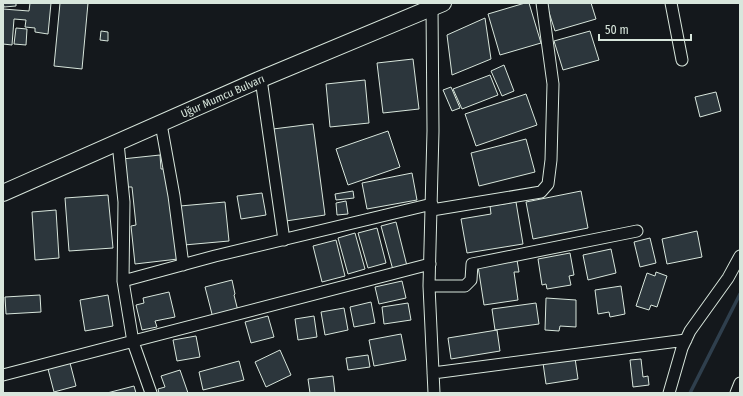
<svg xmlns="http://www.w3.org/2000/svg" width="743" height="396" viewBox="0 0 743 396" font-family="'Fira Sans Condensed',sans-serif">
  <style>
    .lines { fill: none; stroke-linecap: round; stroke-linejoin: round }
    .stream { stroke: #2f3f4d; stroke-width: 3.5 }
    .building { fill: #2c363c; stroke: #d8e6dc }
    .street-casing { stroke: #d8e6dc; stroke-width: 13 }
    .secondary-casing { stroke: #d8e6dc; stroke-width: 18 }
    .street { stroke: #14181c; stroke-width: 11 }
    .secondary { stroke: #14181c; stroke-width: 16 }
    .labels { text-anchor: middle; stroke-width: 3; stroke-linejoin: round; paint-order: stroke }
    .street-label { font-size: 11px; fill: #d8e6dc; stroke: #14181c }
  </style>
  <rect width="100%" height="100%" fill="#14181c"/>
  <g class="lines">
    <!-- stream -->
    <path class="stream" d="M690,393l50,-99"/>
  </g>
  <!-- building -->
  <path class="building" d="M3,3h13v3l-12,1z
    M30,3h21l-3,31 -13,-2v-4l-10,-1 1,-7 -12,-1 -2,26 -9,-1v-35l26,2z
    M60,3h28l-6,66 -28,-3z
    M525,3h4l12,40 -41,12 -12,-41z
    M546,3h45l5,16 -41,12z
    M485,18l6,41 -39,16 -5,-40z
    M16,28l11,1 -1,16 -12,-1z
    M101,31l7,1v9l-8,-1z
    M590,31l9,29 -36,10 -9,-29z
    M413,59l6,50 -36,4 -6,-50z
    M504,65l10,26 -12,5 -11,-25z
    M490,75l8,20 -36,14 -9,-20z
    M365,80l4,43 -39,4 -4,-43z
    M451,87l9,21 -8,3 -9,-21z
    M716,92l5,19 -21,6 -5,-20z
    M526,94l11,31 -61,21 -11,-32z
    M313,124l12,91 -39,6 -13,-92z
    M388,131l12,36 -52,18 -12,-36z
    M526,139l9,33 -56,14 -8,-33z
    M160,155l1,14h7l10,90 -43,5 -4,-38 5,-1 -4,-38h-6l-4,-28z
    M412,173l5,27 -50,9 -5,-26z
    M353,191l1,7 -18,2 -1,-6z
    M581,191l7,37 -55,11 -7,-37z
    M262,193l4,22 -25,4 -4,-23z
    M108,195l5,53 -44,3 -4,-53z
    M346,201l2,13 -11,1 -1,-12z
    M225,202l4,39 -45,4 -4,-39z
    M516,202l7,42 -56,9 -6,-34 30,-5 -1,-8z
    M56,210l3,48 -24,2 -3,-48z
    M396,222l11,44 -14,4 -12,-44z
    M377,228l9,35 -18,5 -10,-35z
    M697,231l5,26 -35,7 -5,-25z
    M355,233l10,36 -17,5 -10,-36z
    M650,238l6,25 -16,4 -6,-25z
    M336,240l9,36 -23,6 -9,-36z
    M611,249l5,24 -28,7 -5,-25z
    M570,253l4,22 -5,1 2,9 -24,4 -1,-5 -4,1 -4,-26z
    M517,260l2,12h-5l4,28 -34,5 -6,-39z
    M656,272l11,4 -10,31 -6,-2 -2,5 -13,-4 11,-33 8,3z
    M232,280l3,14 -1,1 4,16 -25,7 -8,-31z
    M402,281l4,17 -27,6 -4,-17z
    M621,286l4,28 -15,3 -1,-5 -11,2 -3,-24z
    M169,292l6,25 -20,4 2,6 -15,3 -6,-25 8,-2 -1,-5z
    M40,295l1,17 -35,2 -1,-17z
    M108,295l5,31 -28,5 -5,-31z
    M546,298l30,2v27l-16,-1 -1,5 -14,-1z
    M371,302l4,21 -21,4 -4,-20z
    M408,303l3,17 -27,4 -2,-17z
    M536,303l3,21 -44,6 -3,-21z
    M344,308l4,22 -23,5 -4,-23z
    M268,316l6,21 -23,6 -6,-21z
    M314,316l3,21 -19,3 -3,-21z
    M497,330l3,21 -49,8 -3,-21z
    M401,334l5,26 -32,6 -5,-26z
    M196,336l4,21 -23,4 -4,-21z
    M280,350l11,25 -25,12 -11,-25z
    M368,355l2,12 -22,3 -2,-12z
    M575,358l3,21 -32,5 -3,-21z
    M641,359l2,18 5,-1 1,9 -16,2 -3,-27z
    M239,361l5,19 -41,10 -4,-18z
    M70,363l6,23 -22,6 -6,-23z
    M180,370l8,23h-29l-1,-4 7,-2 -4,-11z
    M333,376l2,17h-25l-2,-14z
    M134,386l2,7h-29z"/>
  <g class="lines">
    <defs>
      <path id="street" d="M671,3l11,57
        M432,7l1,124 -4,155 5,107
        M261,79l23,161
        M161,124l13,72 9,69
        M118,143l6,59 -1,79 10,61 18,51
        M432,210l109,-18 7,-8 3,-24 2,-76 -11,-81
        M123,281l92,-25 217,-52
        M429,286h36l6,-6 1,-16 165,-33
        M433,373l253,-33
        M3,375l427,-111
        M669,393l13,-45 8,-17 38,-53 12,-22
        M736,393l4,-10"/>
      <g id="secondary">
        <path id="s1" d="M3,193l258,-114 182,-76"/>
      </g>
    </defs>
    <!-- street casing -->
    <use href="#street" class="street-casing"/>
    <!-- secondary casing -->
    <use href="#secondary" class="secondary-casing"/>
    <!-- street -->
    <use href="#street" class="street"/>
    <!-- secondary -->
    <use href="#secondary" class="secondary"/>
  </g>
  <g class="labels">
    <!-- street labels -->
    <g class="street-label">
      <text dy="4" stroke="none"><textPath href="#s1" startOffset="240">Uğur Mumcu Bulvarı</textPath></text>
    </g>
  </g>
  <!-- border -->
  <rect width="743" height="396" fill="none" stroke="#d8e6dc" stroke-width="8"/>
  <!-- scale -->
  <path d="M599 34v6h92v-6" fill="none" stroke="#d8e6dc" stroke-width="2"/>
  <text x="605" y="34" font-size="12" fill="#d8e6dc" stroke="#14181c" stroke-width="3" paint-order="stroke">50 m</text>
</svg>
